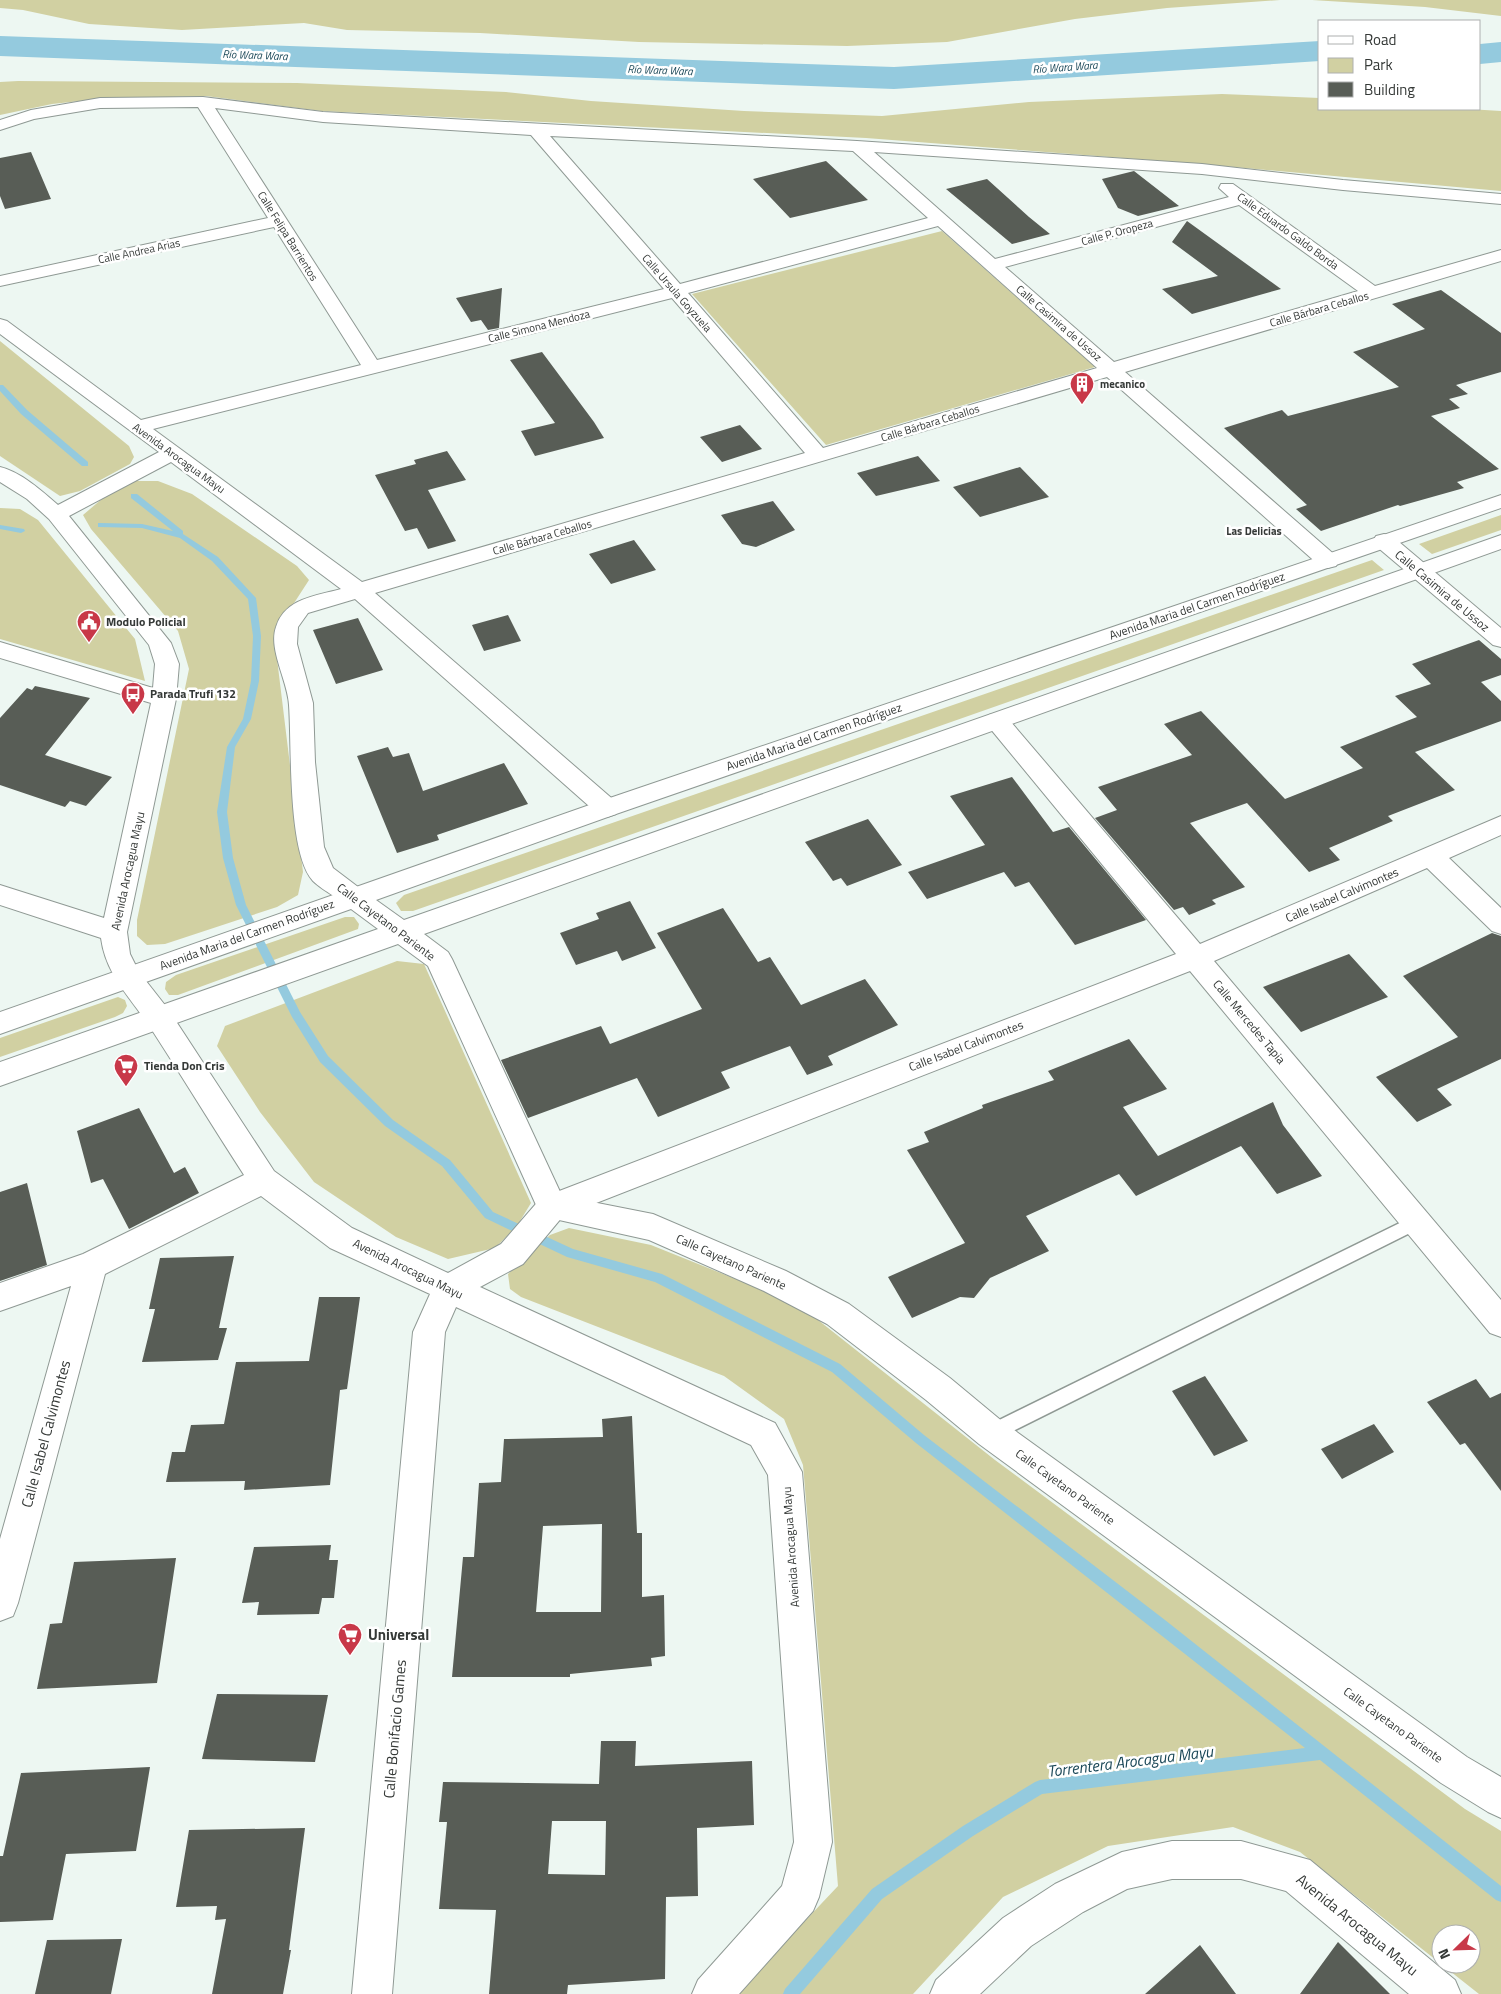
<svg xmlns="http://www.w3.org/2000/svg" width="1501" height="1994" viewBox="0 0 1501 1994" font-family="'Titillium Web',sans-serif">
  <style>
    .green { fill: #d1d0a2 }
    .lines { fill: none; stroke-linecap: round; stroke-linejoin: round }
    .stream { fill: #94cade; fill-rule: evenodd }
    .river { fill: #94cade; fill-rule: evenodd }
    .building { fill: #585d56; fill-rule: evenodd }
    .lane-casing { stroke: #8f9994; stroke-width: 3 }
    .street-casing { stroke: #8f9994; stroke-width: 2 }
    .secondary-casing { stroke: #8f9994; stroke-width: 2 }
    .lane { fill: #fff; fill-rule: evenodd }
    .street { fill: #fff; fill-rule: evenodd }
    .secondary { fill: #fff; fill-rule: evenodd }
    .labels { text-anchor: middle; stroke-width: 5; stroke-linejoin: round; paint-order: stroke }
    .far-water-label { font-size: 11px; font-style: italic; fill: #1a4757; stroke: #fff }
    .far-street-label { font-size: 11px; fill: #353937; stroke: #fff }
    .far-poi-label { font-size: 11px; font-weight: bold; fill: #353937; stroke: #fff; text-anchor: start }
    .far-neighbourhood-label { font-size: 11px; font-weight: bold; fill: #353937; stroke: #fff }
    .street-label { font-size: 12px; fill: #353937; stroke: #fff }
    .poi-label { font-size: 12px; font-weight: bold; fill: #353937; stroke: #fff; text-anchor: start }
    .near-street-label { font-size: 15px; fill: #353937; stroke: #fff }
    .near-poi-label { font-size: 15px; font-weight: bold; fill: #353937; stroke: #fff; text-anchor: start }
    .near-water-label { font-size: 16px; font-style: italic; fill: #1a4757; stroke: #fff }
  </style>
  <rect width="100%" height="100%" fill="#edf7f2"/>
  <!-- green -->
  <path class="green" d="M0,0h1280l-113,8 -92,11 -128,23 -100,4 -208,-4 -159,-9 -133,-3 -43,-7 -122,7 -93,-6 -66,-14 -23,-2z
    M1312,0h189v16l-76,-9z
    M18,81l279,2 209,9 85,9 153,10 138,5 147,-14 193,-8 98,4v11h148l33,2v80l-300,-27 -335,-26 -545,-27 -115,-15 -108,3 -46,5 -52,11v-33z
    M942,231l153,136 -269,78 -134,-151z
    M0,341l129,105 5,11 -4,7 -50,27 -20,5 -60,-40z
    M135,481h23l34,13 105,72 12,14 -35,54 29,238 -5,23 -21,12 -112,37 -18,1 -10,-9v-16l52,-251 -11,-38 -87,-102 -8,-14 20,-17z
    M0,508l20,1 18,11 97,119 10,42 -145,-42z
    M1501,515v15l-69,24 -13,-10z
    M1372,560l12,10 -971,341h-12l-5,-8 8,-8z
    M345,917h9l5,7 -1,5 -180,66h-9l-4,-6 1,-7 10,-7z
    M397,961l27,3 107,239 -14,23 -22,22 -47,11 -52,-22 -82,-55 -54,-70 -43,-66 8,-20z
    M118,997l7,3 2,6 -4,7 -8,4 -115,40v-19z
    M569,1228l82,17 102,41 60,30 182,144 470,349 36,22v163h-22l-38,-30h30v-30h-30v30l-141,-112 -67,-25 -125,19 -105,51 -90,97h-177l102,-108 -35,-421 -19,-46 -60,-43 -203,-79 -11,-8 -2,-15 42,-39z"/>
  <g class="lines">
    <!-- stream -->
    <path class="stream" d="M0,385h3l24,25 61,52v4h-6l-61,-52 -21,-23z
      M131,494h6l46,37v3l35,23 38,41 5,38 -2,45 -8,38 -16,28 -8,65 6,46 13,47 54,107 28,44 65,64 57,40 43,52 80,37 89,25 178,90 84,71 241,185 336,266v16l-5,-2 -176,-140 -278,34 -69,42 -91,63 -82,95h-17l2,-5 87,-100 91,-63 72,-44 5,-2 265,-32 -389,-305 -84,-71 -177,-90 -88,-25 -82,-39 -43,-52 -57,-40 -65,-64 -28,-45 -56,-112 -13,-47 -6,-46 10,-65 16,-28 8,-38 2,-45 -5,-37 -36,-38 -32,-23 -38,-10 -44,-1v-4h3l41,1 31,7 -42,-33z
      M0,525l24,4 1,2 -4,2 -21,-4z"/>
    <!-- river -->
    <path class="river" d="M0,36l894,31 426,-26v20l-426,28 -894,-33z
      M1501,42v20l-21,2v-20z"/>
  </g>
  <!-- building -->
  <path class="building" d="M31,152l20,47 -46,10 -5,-13v-38z
    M826,161l42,39 -78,18 -37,-39z
    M1134,171l45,35 -41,10 -20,-8 -16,-29z
    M987,179l42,38 21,17 -38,10 -66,-55z
    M1187,221l94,68 -89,25 -30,-25 56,-13 -46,-34z
    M502,288l-3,40 -11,2 -7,-10 -10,2 -15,-24z
    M1441,290l60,43v39l-45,13 12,9 -19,5 11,9 -29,8 68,53 -42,13 7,6 -64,18 -2,-1 -77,26 -25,-22 11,-4 -83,-77 58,-18 6,6 111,-29 -46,-35 72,-23 -33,-25z
    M542,352l52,70 10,16 -69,18 -14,-25 34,-8 -45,-63z
    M740,425l22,24 -40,13 -22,-25z
    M447,451l19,29 -38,10 28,51 -28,8 -11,-21 -12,3 -30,-56 41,-11 -2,-4z
    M918,456l22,25 -64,15 -19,-23z
    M1020,467l29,30 -69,20 -27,-30z
    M773,501l22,29 -39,17 -14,-3 -21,-29z
    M634,540l22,30 -45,14 -22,-30z
    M508,615l13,26 -37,10 -12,-26z
    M358,618l25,52 -47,14 -23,-54z
    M1479,640l22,19v16l-20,7 20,19v20l-86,31 40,38 -67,26 5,5 -64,27 11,12 -31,12 -62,-69 -57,20 55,64 -33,13 4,4 -27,11 -6,-8 -9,3 -79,-92 22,-8 -19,-23 94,-32 -28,-31 37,-13 84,88 78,-31 -23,-21 77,-30 -22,-21 36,-12 -19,-20z
    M35,686l55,12 -45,57 67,22 -26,29 -16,-5 -5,6 -65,-22v-67l27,-30 5,2z
    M388,747l5,10 16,-4 14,38 81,-28 24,41 -91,31 2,5 -42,13 -40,-97z
    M1012,777l41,55 16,-5 77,93 -71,25 -46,-63 -14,5 -11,-15 -77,27 -19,-27 77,-27 -35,-49z
    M868,819l34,46 -55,21 -6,-8 -8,3 -28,-39z
    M630,901l26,47 -34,13 -5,-10 -41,14 -16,-32 39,-14 -3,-6z
    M723,908l35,54 12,-5 31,48 64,-26 33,46 -70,31 5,9 -26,10 -17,-29 -69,26 9,16 -72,29 -21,-39 -109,40 -27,-58 100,-34 9,18 92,-35 -45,-76z
    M1492,933l9,3v123l-64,30 15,16 -35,17 -41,-45 82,-40 -55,-61z
    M1349,954l39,43 -87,35 -38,-45z
    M1129,1039l38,50 -44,18 35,49 115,-54 10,23 39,51 -45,18 -36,-48 -105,50 -17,-22 -93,42 23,35 -59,27 -16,20 -14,-1 -48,21 -24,-41 77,-34 -58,-93 22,-8 -5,-10 59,-24 -1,-3 72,-25 -6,-9z
    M139,1108l35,65 11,-6 14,26 -70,36 -26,-50 -12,4 -14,-52z
    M27,1183l20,82 -47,16v-89z
    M234,1256l-15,72h8l-9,32 -76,2 13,-53h-6l11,-51z
    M319,1297h41l-13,92 -7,1 -10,95 -86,5 1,-9 -79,1 6,-30h13l6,-27 33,-1 12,-62 73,-1z
    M1205,1376l43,65 -34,15 -42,-65z
    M1476,1379l14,19 11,-5v98l-36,-48 -5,2 -33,-43z
    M632,1416l5,117h5v64l22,-2 1,61 -14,2 1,8 -82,8v3h-118l11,-120h11l5,-74 22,-1 3,-43 99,-2 -1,-18zM602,1524l-1,88h-65l7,-86z
    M1374,1424l20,28 -52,27 -21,-30z
    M331,1545l-2,15h9l-4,38h-12l-3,16 -62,1 2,-13 -17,1 12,-56z
    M176,1558l-19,125 -120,6 13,-65 12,-1 12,-61z
    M217,1694l111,1 -13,67 -113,-3z
    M601,1741h35l-1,25 117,-5 2,64 -57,3 1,68 -32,1 -1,82 -97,6 -1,9h-78l7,-84 -57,-1 8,-87h-8l4,-40 156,2zM552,1821h54l-1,54 -57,-1z
    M150,1767l-14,84 -70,3 -13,66 -53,2v-66h3l18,-83z
    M305,1828l-16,122h2l-8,44h-71l14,-75 -11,1 2,-14 -41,1 13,-77z
    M122,1939l-11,55h-76l12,-54z
    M1338,1942l52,52h-90z
    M1200,1945l36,49h-91z"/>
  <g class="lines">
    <defs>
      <path id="lane" d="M1416,1215l6,2 2,5 -2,5 -425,212 -6,3 -6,-3 -3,-6 3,-6z"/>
      <path id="street" d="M203,97l120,15 534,29 345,23 141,16 158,14v10l-158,-14 -141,-16 -328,-22 121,107 234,-62 -10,-9 2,-4h12l142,102 126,-36v11l-376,111 211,184 3,5 -3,5 -8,2 -8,-2 -213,-189 -732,216 241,209 4,6 -4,6 -9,3 -9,-3 -243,-215 -47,14 -10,14 -1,17 16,59 2,59 9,85 9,21 29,22 4,7 -4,7c-13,4 -20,-1 -30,-9 -6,-4 -14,-9 -19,-14 -26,-28 -21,-136 -24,-176 -1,-23 -21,-56 -13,-78 9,-29 40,-31 65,-38l-170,-127 -102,54 102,127 8,21 -3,35 -49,233 3,22 9,18 29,37 106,162 78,57 96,45 53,-29 40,-46 635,-244 -187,-227 -4,-6 4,-6 8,-2 8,2 195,229 301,-128v19l-52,23 52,50v26l-9,-3 -65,-63 -213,93 287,339v37l-11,-4 -300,-362 -627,245 -40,48 -43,23 295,136 27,49 30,370 -13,55 -6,14 -74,83h-47l6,-14 84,-94 12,-44 -26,-367 -17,-30 -295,-138 -11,25 -53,662h-40l61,-662 17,-38 -100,-46 -69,-52 -156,78 -87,329 -5,13 -13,5v-82l71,-253 -71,25v-28l83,-29 161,-79c-32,-49 -62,-99 -94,-148 -20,-30 -44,-52 -49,-89l-101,-33v-20l104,33 47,-215 -151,-45v-16l153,46 2,-24 -6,-19 -100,-126 -22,-20 -27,-17v-15c21,5 42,24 58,38l101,-53 -159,-118v-15l7,2 134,99 220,-55 -87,-138 -274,59v-10l268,-58 -70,-111 -98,1 -66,11 -34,11v-10l31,-10 69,-12zM215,108l108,14 208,13 133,154 -287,71zM550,136l303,15 75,67 -248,66zM1239,205l119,86 -244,71 -109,-95zM938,226l159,142 -274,80 -135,-155zM672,298l133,155 -443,129 -209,-153z
        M1384,534l8,2 109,92v19l-8,-2 -117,-99 -3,-5 3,-5z
        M1172,1841h69l69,19 145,120 6,14h-52l-123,-103 -45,-12h-69l-45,10 -44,23 -52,34 -51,48h-50l6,-14 67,-62 52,-34 67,-32z"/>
      <path id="secondary" d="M1501,495v13l-885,306 -240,86 28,20 1097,-385v14l-1077,385 24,18 4,7 110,237 91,18 133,57 63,33 101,74 53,44 464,335 34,20v41l-13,-6 -47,-29 -462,-339 -53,-44 -99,-76 -63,-33 -115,-51 -108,-24 -113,-250 -30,-22 -398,142v-24l378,-133 -27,-20 -351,125v-22l598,-210z"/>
    </defs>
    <!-- lane casing -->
    <use href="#lane" class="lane-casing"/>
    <!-- street casing -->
    <use href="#street" class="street-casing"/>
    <!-- secondary casing -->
    <use href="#secondary" class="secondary-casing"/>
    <!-- lane -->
    <use href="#lane" class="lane"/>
    <!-- street -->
    <use href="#street" class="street"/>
    <!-- secondary -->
    <use href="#secondary" class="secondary"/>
  </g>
  <!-- icons -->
  <defs>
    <symbol id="building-pin" viewBox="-11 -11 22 30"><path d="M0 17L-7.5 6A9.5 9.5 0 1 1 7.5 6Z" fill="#c83848" stroke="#fff"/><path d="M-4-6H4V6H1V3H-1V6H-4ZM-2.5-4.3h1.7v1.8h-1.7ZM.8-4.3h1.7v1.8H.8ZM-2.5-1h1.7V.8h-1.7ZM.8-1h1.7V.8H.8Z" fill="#fff"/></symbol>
    <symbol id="civic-pin" viewBox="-11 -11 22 30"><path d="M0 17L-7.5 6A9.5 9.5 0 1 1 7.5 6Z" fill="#c83848" stroke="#fff"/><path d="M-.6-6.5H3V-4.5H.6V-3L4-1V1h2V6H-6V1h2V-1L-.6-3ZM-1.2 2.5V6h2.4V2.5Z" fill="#fff"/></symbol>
    <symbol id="bus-pin" viewBox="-11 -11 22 30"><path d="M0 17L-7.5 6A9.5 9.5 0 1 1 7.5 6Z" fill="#c83848" stroke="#fff"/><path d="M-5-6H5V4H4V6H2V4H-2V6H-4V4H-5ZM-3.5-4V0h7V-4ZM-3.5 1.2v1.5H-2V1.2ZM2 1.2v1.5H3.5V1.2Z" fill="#fff"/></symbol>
    <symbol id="supermarket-pin" viewBox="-11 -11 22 30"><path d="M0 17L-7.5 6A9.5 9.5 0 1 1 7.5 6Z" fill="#c83848" stroke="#fff"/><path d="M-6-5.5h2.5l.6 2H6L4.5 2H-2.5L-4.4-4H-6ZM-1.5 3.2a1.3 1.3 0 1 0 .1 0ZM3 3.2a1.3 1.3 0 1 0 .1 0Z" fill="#fff"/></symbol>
  </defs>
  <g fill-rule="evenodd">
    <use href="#building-pin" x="1068" y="370" width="28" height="38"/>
    <use href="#civic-pin" x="75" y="608" width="28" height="38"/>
    <use href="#bus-pin" x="119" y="680" width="28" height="38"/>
    <use href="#supermarket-pin" x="112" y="1052" width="28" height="38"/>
    <use href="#supermarket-pin" x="336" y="1621" width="28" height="38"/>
  </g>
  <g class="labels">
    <!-- far-water labels -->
    <g class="far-water-label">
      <text transform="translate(255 55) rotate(2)" y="4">Río Wara Wara</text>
      <text transform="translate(1065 67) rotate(-4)" y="4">Río Wara Wara</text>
      <text transform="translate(660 70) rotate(2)" y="4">Río Wara Wara</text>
    </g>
    <!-- far-street labels -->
    <g class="far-street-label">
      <text transform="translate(1288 231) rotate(36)" y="4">Calle Eduardo Galdo Borda</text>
      <text transform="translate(1117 232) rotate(-15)" y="4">Calle P. Oropeza</text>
      <text transform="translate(288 236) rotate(58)" y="4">Calle Felipa Barrientos</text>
      <text transform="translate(139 251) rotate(-12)" y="4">Calle Andrea Arias</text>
      <text transform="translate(677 293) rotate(49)" y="4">Calle Ursula Goyzuela</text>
      <text transform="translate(1319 309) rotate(-16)" y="4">Calle Bárbara Ceballos</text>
      <text transform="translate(1059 323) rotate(41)" y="4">Calle Casimira de Ussoz</text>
      <text transform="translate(539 326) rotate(-14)" y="4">Calle Simona Mendoza</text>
      <text transform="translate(930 423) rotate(-17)" y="4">Calle Bárbara Ceballos</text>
      <text transform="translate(179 458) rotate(36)" y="4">Avenida Arocagua Mayu</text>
      <text transform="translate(542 537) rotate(-16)" y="4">Calle Bárbara Ceballos</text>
    </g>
    <!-- far-poi labels -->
    <g class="far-poi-label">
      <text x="1100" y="388">mecanico</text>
    </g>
    <!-- far-neighbourhood labels -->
    <g class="far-neighbourhood-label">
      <text x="1254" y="535">Las Delicias</text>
    </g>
    <!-- street labels -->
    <g class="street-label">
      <text transform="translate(1442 591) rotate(40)" y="4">Calle Casimira de Ussoz</text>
      <text transform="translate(1197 606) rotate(-19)" y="4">Avenida Maria del Carmen Rodríguez</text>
      <text transform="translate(814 737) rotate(-19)" y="4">Avenida Maria del Carmen Rodríguez</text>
      <text transform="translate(128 871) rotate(-78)" y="4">Avenida Arocagua Mayu</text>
      <text transform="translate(1342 895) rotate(-23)" y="4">Calle Isabel Calvimontes</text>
      <text transform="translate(386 922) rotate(37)" y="4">Calle Cayetano Pariente</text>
      <text transform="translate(247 935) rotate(-20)" y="4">Avenida Maria del Carmen Rodríguez</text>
      <text transform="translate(1249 1022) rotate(50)" y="4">Calle Mercedes Tapia</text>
      <text transform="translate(966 1046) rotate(-21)" y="4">Calle Isabel Calvimontes</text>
      <text transform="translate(731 1262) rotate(24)" y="4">Calle Cayetano Pariente</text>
      <text transform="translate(408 1269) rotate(26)" y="4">Avenida Arocagua Mayu</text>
      <text transform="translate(1065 1487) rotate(36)" y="4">Calle Cayetano Pariente</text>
      <text transform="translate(791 1547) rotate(-94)" y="4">Avenida Arocagua Mayu</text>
      <text transform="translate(1393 1725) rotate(36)" y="4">Calle Cayetano Pariente</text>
    </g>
    <!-- poi labels -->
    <g class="poi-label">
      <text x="106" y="626">Modulo Policial</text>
      <text x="150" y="698">Parada Trufi 132</text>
      <text x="144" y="1070">Tienda Don Cris</text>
    </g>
    <!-- near-street labels -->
    <g class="near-street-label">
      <text transform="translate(46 1434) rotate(-75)" y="5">Calle Isabel Calvimontes</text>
      <text transform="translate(395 1729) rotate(-85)" y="5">Calle Bonifacio Games</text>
      <text transform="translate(1357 1925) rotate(39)" y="5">Avenida Arocagua Mayu</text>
    </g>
    <!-- near-poi labels -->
    <g class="near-poi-label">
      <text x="368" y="1640">Universal</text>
    </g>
    <!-- near-water labels -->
    <g class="near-water-label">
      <text transform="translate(1130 1761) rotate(-7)" y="6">Torrentera Arocagua Mayu</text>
    </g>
  </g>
  <!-- legend -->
  <rect x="1318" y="20" width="162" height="90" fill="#ffffff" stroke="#aeb0af"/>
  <rect x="1328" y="36" width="25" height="8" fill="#ffffff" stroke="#aeb0af"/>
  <text x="1364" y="45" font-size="15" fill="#353937">Road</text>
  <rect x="1328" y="58" width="25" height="15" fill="#d1d0a2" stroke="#aeb0af"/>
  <text x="1364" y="70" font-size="15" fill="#353937">Park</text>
  <rect x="1328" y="82" width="25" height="15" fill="#585d56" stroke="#aeb0af"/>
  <text x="1364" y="95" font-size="15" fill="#353937">Building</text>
  <!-- north arrow -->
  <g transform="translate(1456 1949) rotate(247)"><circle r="24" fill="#ffffff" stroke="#aeb0af"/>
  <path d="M0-4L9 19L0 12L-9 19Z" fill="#c83848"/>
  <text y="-8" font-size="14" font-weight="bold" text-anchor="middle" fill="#353937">N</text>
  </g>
</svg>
